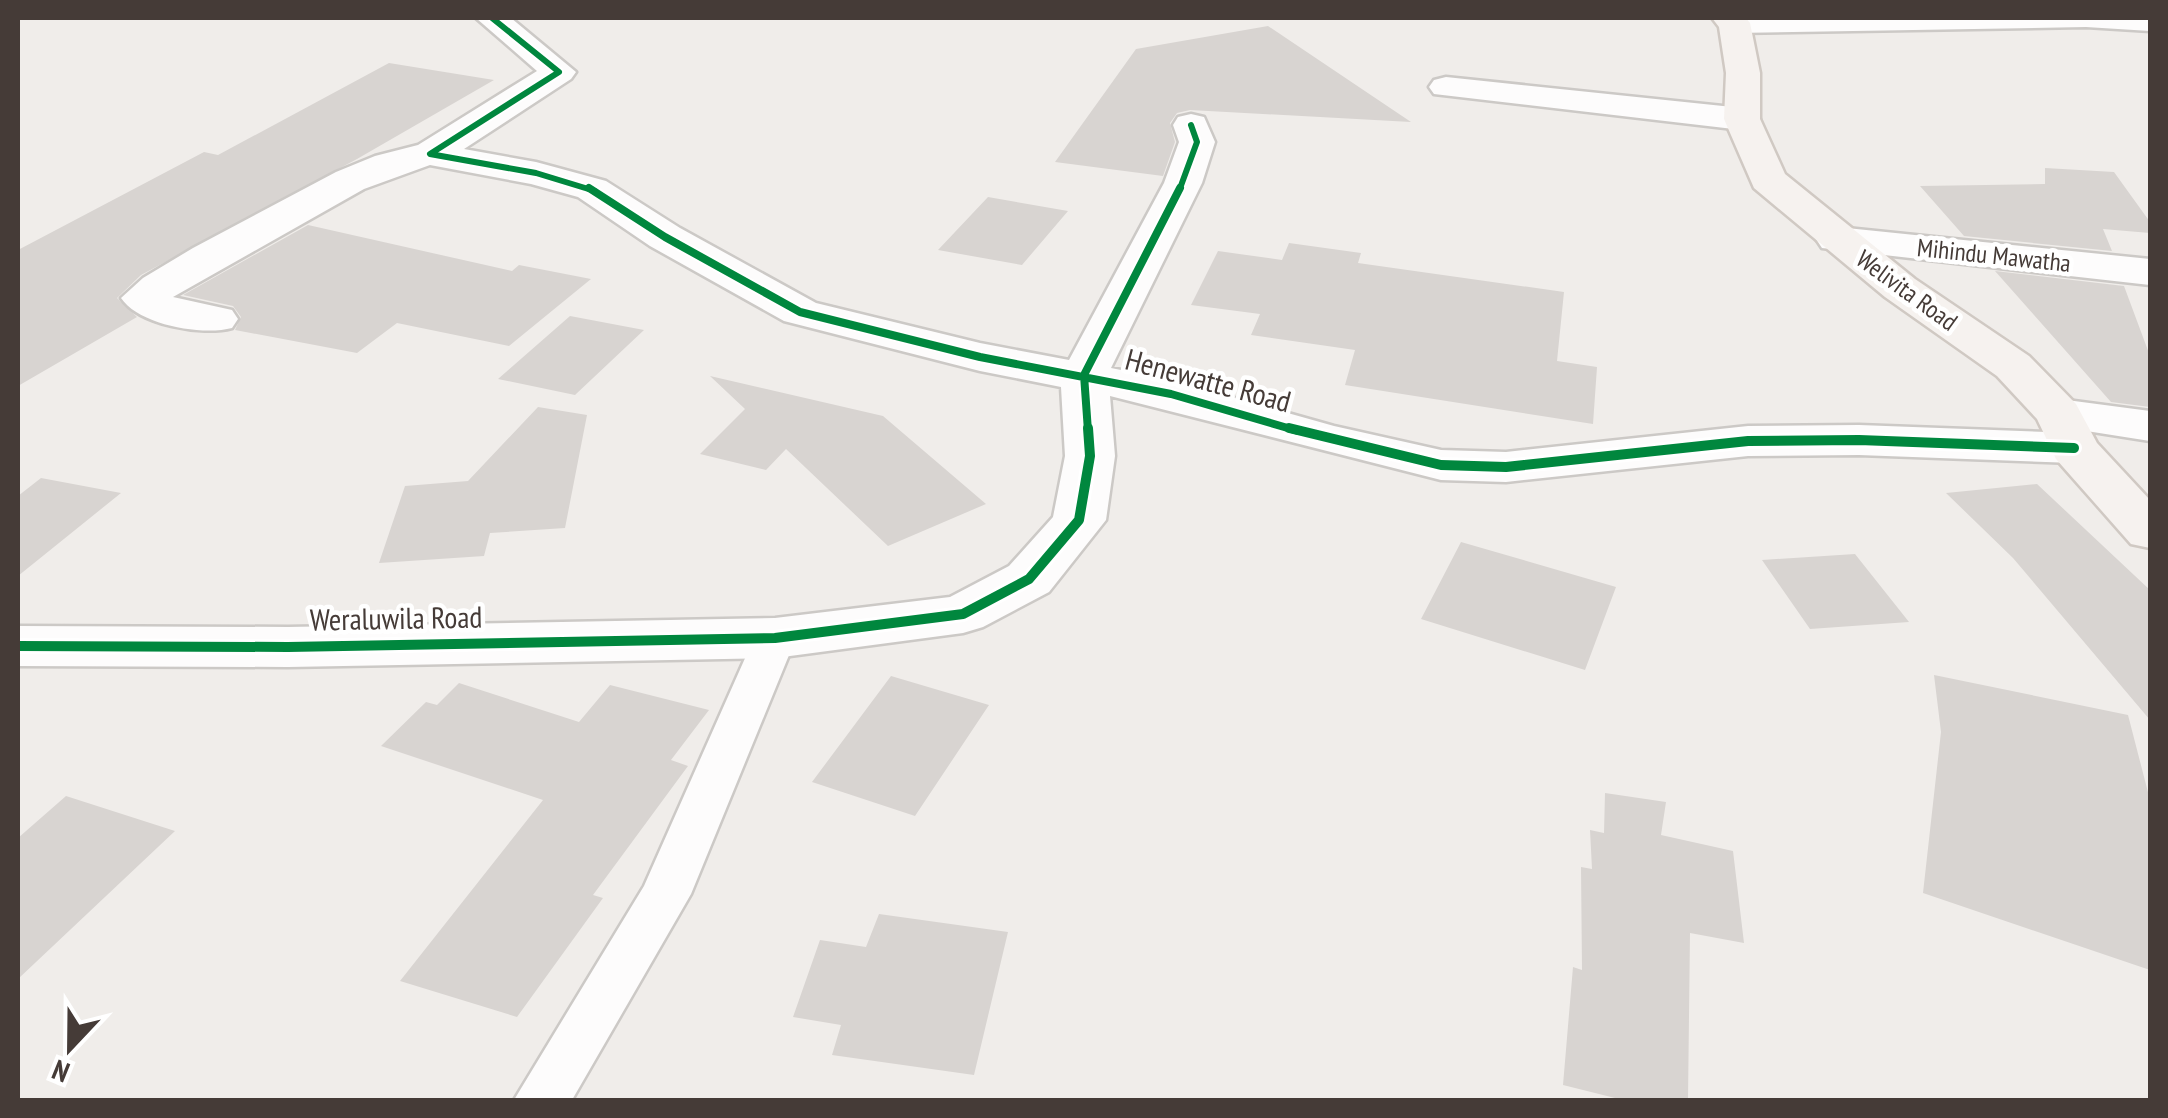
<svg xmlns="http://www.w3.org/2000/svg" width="2168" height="1118" viewBox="0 0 2168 1118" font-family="'PT Sans Narrow',sans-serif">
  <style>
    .building { fill: #d8d4d1 }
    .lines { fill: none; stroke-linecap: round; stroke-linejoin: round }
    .lane-casing { stroke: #ccc9c6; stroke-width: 5 }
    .street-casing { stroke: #ccc9c6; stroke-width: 5 }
    .secondary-casing { stroke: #d0c9c3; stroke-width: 5 }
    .lane { fill: #fdfcfc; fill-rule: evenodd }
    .street { fill: #fdfcfc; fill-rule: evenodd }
    .secondary { fill: #f6f2ef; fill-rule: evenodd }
    .cycleway-far2-casing { stroke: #fff; stroke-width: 10 }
    .cycleway-far1-casing { stroke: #fff; stroke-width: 12 }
    .cycleway-casing { stroke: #fff; stroke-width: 16 }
    .cycleway-far2 { stroke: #00873e; stroke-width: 6 }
    .cycleway-far1 { stroke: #00873e; stroke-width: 8 }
    .cycleway { stroke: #00873e; stroke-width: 10 }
    .labels { text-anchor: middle; stroke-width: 9; stroke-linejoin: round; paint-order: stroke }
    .far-street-label { font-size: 25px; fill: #453b37; stroke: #fff }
    .street-label { font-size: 30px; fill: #453b37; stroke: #fff }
  </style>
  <rect width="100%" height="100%" fill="#f0edea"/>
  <!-- building -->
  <path class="building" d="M1268,26l143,96 -221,-12 -13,3 -7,10 5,19 -12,34 -108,-14 81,-113z
    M389,63l105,17 -137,79 -216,116 -24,23 20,19 -119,69v-136l186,-98 14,3z
    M2045,168l69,4 36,50v11l-47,-4 9,22 -148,-15 -44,-50 125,-2z
    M988,197l80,14 -46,54 -84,-15z
    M308,225l204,46 7,-6 72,14 -82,67 -112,-23 -40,30 -122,-23 6,-13 -8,-11 -50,-11z
    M1289,243l72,10 -3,10 206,29 -7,69 40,6 -4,57 -248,-39 10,-35 -104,-15 9,-21 -69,-9 27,-54 64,9z
    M1995,271l129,15 26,70v51l-39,-5z
    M570,316l74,14 -69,65 -77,-16z
    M710,376l173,40 103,88 -98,42 -102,-97 -20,21 -66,-16 45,-45z
    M538,407l49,8 -22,113 -75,5 -6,23 -105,7 26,-77 63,-5z
    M41,478l80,15 -103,83v-80z
    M2037,484l113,106v130l-137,-162 -67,-65z
    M1461,542l155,45 -31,83 -164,-51z
    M1855,554l54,68 -99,7 -48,-69z
    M1934,675l194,40 22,85v170l-227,-77 18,-161z
    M891,676l98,29 -74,111 -103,-34z
    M459,683l120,39 31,-37 99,25 -38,50 17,6 -95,129 10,3 -86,119 -117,-36 143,-181 -162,-54 45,-44 11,3z
    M1605,793l61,9 -5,33 72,16 11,92 -54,-10 -2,167h-65l-60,-15 10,-118 9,3 -1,-103 11,2 -2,-39 14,3z
    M66,796l109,35 -157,148v-141z
    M879,914l129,18 -34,143 -142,-20 9,-30 -48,-8 27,-77 46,7z"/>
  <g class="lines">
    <defs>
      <path id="lane" d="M775,624l15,4 6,10 -105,256 -119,206h-58l130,-214 110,-248 6,-10z"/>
      <path id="street" d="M476,18h35l65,54 -5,7 -107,70 72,13 70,19 74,47 136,75 164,40 89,17 95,-177 15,-41 -6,-17 5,-8 13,-3 13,3 11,25 -13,41 -91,185 60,12 163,46 107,24 65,2 242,-26 111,-1 215,8 18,4 7,11 -7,11 -18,4 -215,-8 -111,1 -242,26 -65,-2 -331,-84 5,60 -9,64 -57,72 -66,35 -20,6 -188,25 -487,9 -270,-1v-40l270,1 487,-9 175,-21 59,-31 44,-49 12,-61 -4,-69 -81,-16 -196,-50 -134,-75 -72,-49 -47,-13 -101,-19 -66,24 -191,108 59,13 6,9 -6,9c-30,8 -93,-3 -111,-30l22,-20 50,-30 143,-76 39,-16 43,-11 119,-74z
        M1722,18h428v13l-64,-4 -352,6 -11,-3 -5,-7z
        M1446,77l296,31 13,3 5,8 -5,8 -13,3 -308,-36 -5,-7 5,-7z
        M1837,227l313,32v26l-328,-37 -6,-9 6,-9z
        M2059,399l91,12v30l-108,-17 -7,-10 7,-10z"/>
      <path id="secondary" d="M1712,18h34l4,5 10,50v46l25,55 130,105 114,77 47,48 21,39 53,57v48l-19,-4 -75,-85 -19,-40 -40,-43 -112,-79 -131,-109 -30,-69 2,-46 -7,-46z"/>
    </defs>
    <!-- lane casing -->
    <use href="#lane" class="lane-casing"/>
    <!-- street casing -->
    <use href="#street" class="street-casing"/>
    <!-- secondary casing -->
    <use href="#secondary" class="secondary-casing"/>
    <!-- lane -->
    <use href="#lane" class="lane"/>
    <!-- street -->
    <use href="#street" class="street"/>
    <!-- secondary -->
    <use href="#secondary" class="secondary"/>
    <defs>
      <path id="cycleway-far2" d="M492,18l67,54 -129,82 106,19 59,18
        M1179,191l18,-49 -6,-17"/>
      <path id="cycleway-far1" d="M589,188l76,49 135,75 180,45 191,37 127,37
        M1088,431l-4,-56 96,-187"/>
      <path id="cycleway" d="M1289,428l152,37 65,2 242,-26 111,-1 215,8
        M18,646l270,1 487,-9 188,-24 66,-35 50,-59 11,-64 -2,-28"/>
    </defs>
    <!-- cycleway-far2 casing -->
    <use href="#cycleway-far2" class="cycleway-far2-casing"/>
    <!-- cycleway-far1 casing -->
    <use href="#cycleway-far1" class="cycleway-far1-casing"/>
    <!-- cycleway casing -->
    <use href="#cycleway" class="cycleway-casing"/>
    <!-- cycleway-far2 -->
    <use href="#cycleway-far2" class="cycleway-far2"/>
    <!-- cycleway-far1 -->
    <use href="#cycleway-far1" class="cycleway-far1"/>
    <!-- cycleway -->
    <use href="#cycleway" class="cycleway"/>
  </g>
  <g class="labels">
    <!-- far-street labels -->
    <g class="far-street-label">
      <text transform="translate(1994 255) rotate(6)" y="9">Mihindu Mawatha</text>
      <text transform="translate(1907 290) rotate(36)" y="9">Welivita Road</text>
    </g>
    <!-- street labels -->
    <g class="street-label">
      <text transform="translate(1208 381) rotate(15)" y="10">Henewatte Road</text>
      <text transform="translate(396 619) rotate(-1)" y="10">Weraluwila Road</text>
    </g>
  </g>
  <!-- border -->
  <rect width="2168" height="1118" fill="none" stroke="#453b37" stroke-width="40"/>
  <!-- north arrow -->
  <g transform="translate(70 1048) rotate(202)" stroke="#ffffff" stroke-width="8" paint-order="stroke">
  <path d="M0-8L18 38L0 25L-18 38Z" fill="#453b37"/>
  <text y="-15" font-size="28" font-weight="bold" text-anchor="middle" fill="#453b37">N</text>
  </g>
</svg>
